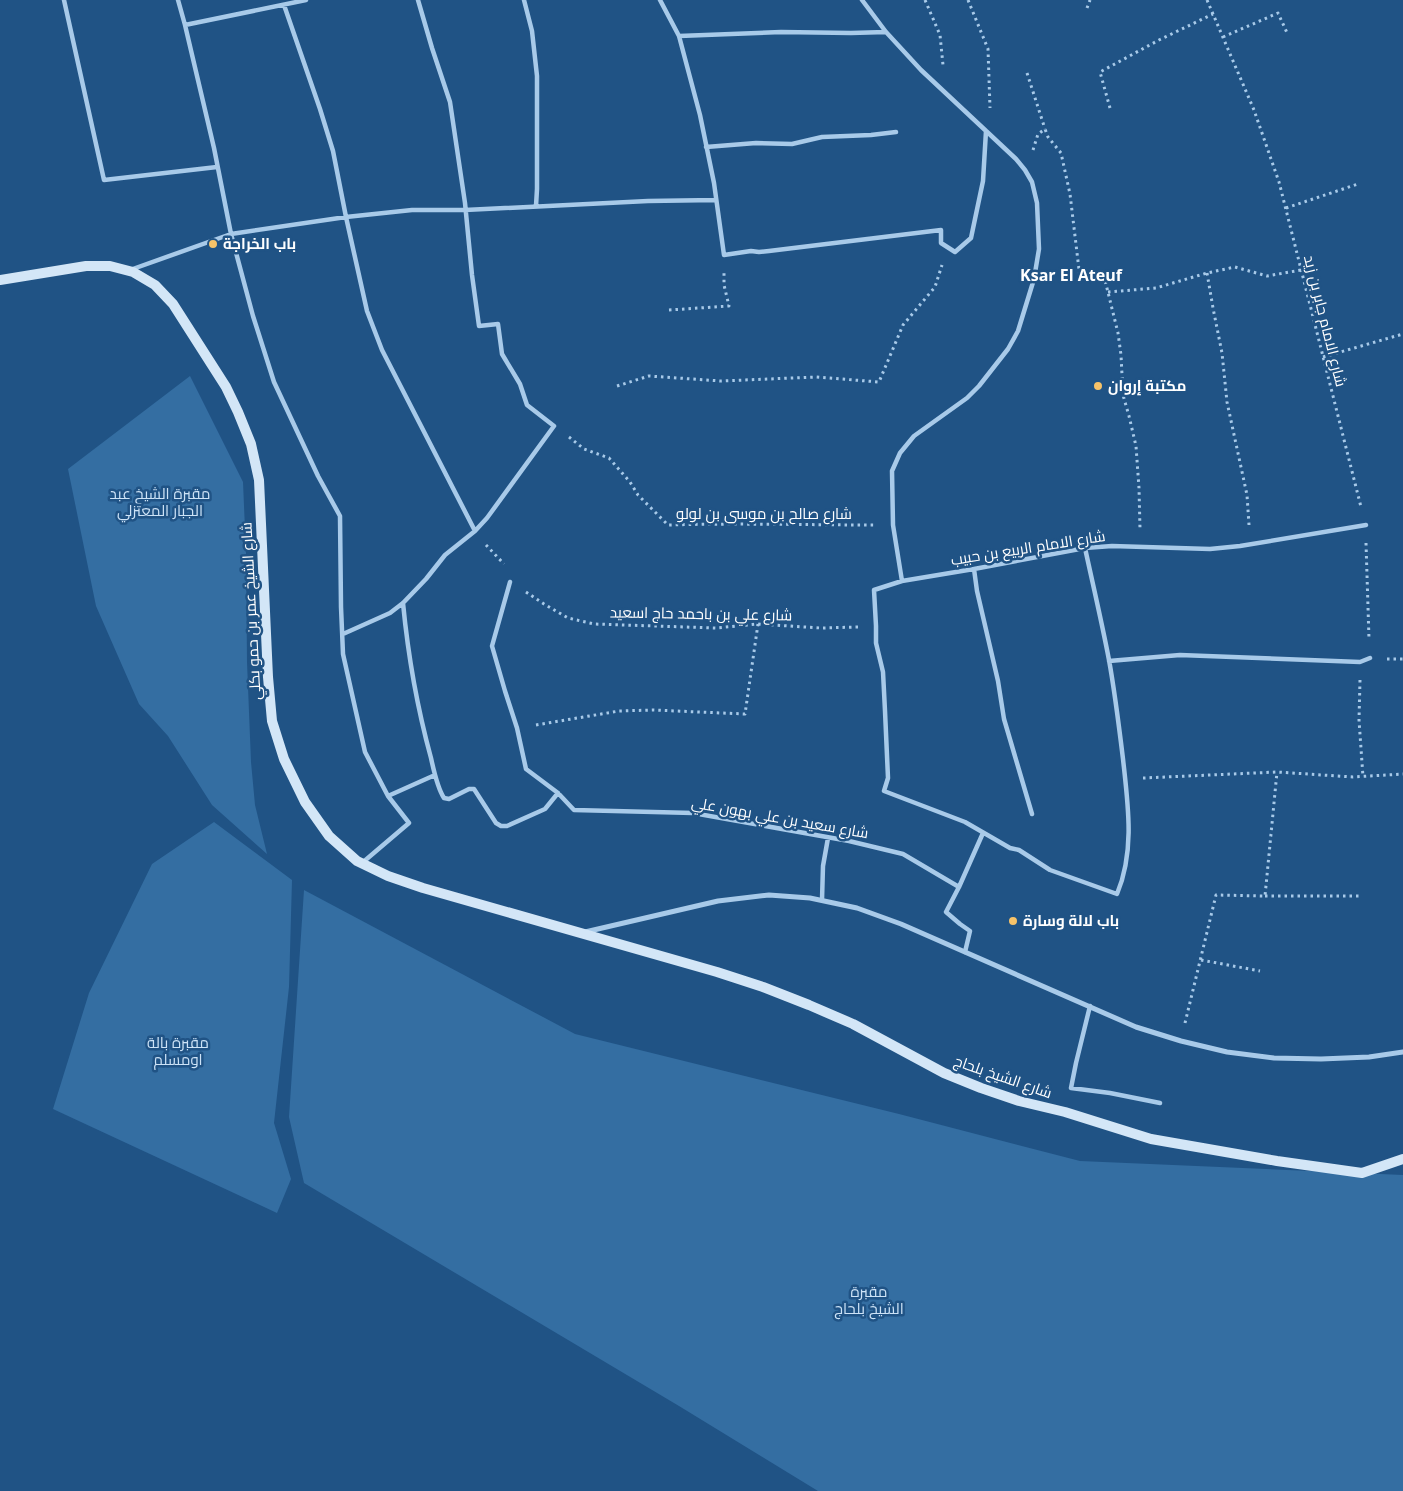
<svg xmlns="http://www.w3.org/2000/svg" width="1403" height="1491" viewBox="0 0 1403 1491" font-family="'Open Sans',Cairo,sans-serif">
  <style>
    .green { fill: #346ea2 }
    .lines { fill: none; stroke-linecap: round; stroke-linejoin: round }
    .path { stroke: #a8cae9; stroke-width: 3; stroke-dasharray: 2.5 4; stroke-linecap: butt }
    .pedestrian { stroke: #a8cae9; stroke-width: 4.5 }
    .minor { stroke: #a8cae9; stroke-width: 5 }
    .secondary { stroke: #d3e6f7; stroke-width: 10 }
    .poi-dot { fill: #f7c369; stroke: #205385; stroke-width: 2 }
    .labels { text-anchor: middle; stroke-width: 5; stroke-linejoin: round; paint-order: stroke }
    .poi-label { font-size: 15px; font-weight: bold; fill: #fff; stroke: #205385; text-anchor: start }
    .street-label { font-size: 15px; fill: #fff; stroke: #205385 }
    .park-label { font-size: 15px; fill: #cde3f7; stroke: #205385 }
    .neighbourhood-label { font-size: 16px; font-weight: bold; fill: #fff; stroke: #205385 }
  </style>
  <rect width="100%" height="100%" fill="#205385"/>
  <!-- green -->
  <path class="green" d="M190,376l53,106 3,71 1,109 4,100 4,43 12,49 -55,-49 -44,-69 -29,-32 -43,-98 -28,-137z
    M214,822l78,58 -3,107 -15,136 17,56 -14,34 -224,-104 36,-116 63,-129z
    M304,890l271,144 324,80 181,47 323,14v316h-585l-139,-85 -375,-223 -15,-66z"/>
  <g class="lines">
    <!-- path -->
    <path class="path" d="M925,0l15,35 3,30
      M968,0l20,49 2,59
      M1207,0l47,110 25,72 82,325
      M1087,8l3,-8
      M1223,37l55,-24 10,22
      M1027,73l18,56
      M1110,108l-10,-36 59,-32 54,-26
      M1033,150l5,-16 7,-5 3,8 13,16 9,41 10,84 23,-6 15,61 3,22 2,40 6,21 7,30 3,42 1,41
      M1286,208l72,-24
      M1207,273l6,35 9,45 5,49 20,93 2,30
      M1108,292l48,-4 51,-15 28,-6 32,9 34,-6
      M669,310l60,-4 -5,-21v-12
      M1323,357l80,-23
      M617,386l32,-10 72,5 95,-4 63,5 24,-57 32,-38 7,-22
      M569,437l15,12 25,9 21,24 8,13 30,30c69,-2 137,0 206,0
      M1366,543l3,96
      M486,545l18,19
      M526,592l18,12 24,14 26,6 122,4 42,-4 63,4 37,-1
      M1387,659h16
      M1360,680l-1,40 4,57
      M536,725l83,-14 34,-1 92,4 13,-90
      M1143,778l134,-6 76,5 50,-3
      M1265,896h96
      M1201,960l59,11
      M1185,1023l31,-128 49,1 12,-124"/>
    <!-- pedestrian -->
    <path class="pedestrian" d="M64,0l40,180 113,-13
      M178,0l7,25 29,123 17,86 22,82 21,66 44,94 22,40 1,91 2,47 22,98 23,44 21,27 -47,40
      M524,0l8,31 5,45v113l-1,17
      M660,0l19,36 21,79 14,68 10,72 27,-4 8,1 10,-1 172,-21v13l14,9 16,-14 12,-57 3,-50
      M862,0l24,32 35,38 95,89 9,11 7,12 5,21 2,46 -5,30 -16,52 -10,18 -29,37 -12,12 -53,38 -14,17 -8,18 1,54 9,56
      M284,5l36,104 13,42 13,66 21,94 15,39 93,181
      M185,25l121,-25
      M679,36l102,-4 70,1 35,-1
      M706,147l50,-4 36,1 30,-7 49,-2 25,-3
      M130,270l101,-36 115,-17 66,-7h53l183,-9 68,-1
      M1085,548c8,37 17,75 24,112 6,33 10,66 14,99 5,46 12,92 -6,135l-67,-24 -31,-20 -9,-2 -45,-26 -81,-31 4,-13 -3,-67 -2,-39 -7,-29v-17l-2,-36 28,-9 72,-12 111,-21 27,-2 98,3 30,-3 126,-21
      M974,569l3,22 21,90 6,38 28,95
      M510,582l-18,64 13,45 12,37 9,41 32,24 16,17 119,3 156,28 54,13 56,33
      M403,603c5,52 14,104 28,155 3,13 6,29 13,40l5,1 20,-10h5l22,34 5,3h6l38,-17 13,-16
      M343,634l47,-21 13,-10 23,-24 19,-24 30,-24 12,-13 67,-92 -27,-21 -7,-21 -18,-30 -4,-30 -19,2 -7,-51 -7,-72 -15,-101 -18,-54 -14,-48
      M1109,661l71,-6 180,7 10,-4
      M388,796l47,-21
      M822,900l1,-34 5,-28
      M965,952l5,-21 -10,-7 -14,-12 13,-25 24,-54
      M1090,1006l-14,57 -5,25 39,5 50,10"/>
    <!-- minor -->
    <path class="minor" d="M585,932l133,-31 51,-6 41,3 47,10 44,16 235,103 45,14 46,11 47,6 47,1 48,-2 34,-5"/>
    <!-- secondary -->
    <path class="secondary" d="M0,280l86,-14h24l23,6 22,13 18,19 53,83 12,25 13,32 8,36 9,197 4,44 12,38 21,43 24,34 28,25 31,15 35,12 294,84 46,15 46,18 44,19 91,49 37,15 38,13 46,11 86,27 126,22 85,12 41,-14"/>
  </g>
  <!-- markers -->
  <g class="poi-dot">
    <circle cx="213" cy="244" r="5"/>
    <circle cx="1098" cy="386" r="5"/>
    <circle cx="1013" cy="921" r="5"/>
  </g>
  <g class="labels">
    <!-- poi labels -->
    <g class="poi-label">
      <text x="223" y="249">باب الخراجة</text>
      <text x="1108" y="391">مكتبة إروان</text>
      <text x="1023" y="926">باب لالة وسارة</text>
    </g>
    <!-- street labels -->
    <g class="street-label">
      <text transform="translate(1325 321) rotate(76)" y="5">شارع الامام جابر بن زيد</text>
      <text x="764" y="519">شارع صالح بن موسى بن لولو</text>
      <text transform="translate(1028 548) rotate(-9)" y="5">شارع الامام الربيع بن حبيب</text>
      <text transform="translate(251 611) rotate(-93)" y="5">شارع الشيخ عمر بن حمو بكلي</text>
      <text transform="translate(701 614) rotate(1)" y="5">شارع علي بن باحمد حاج اسعيد</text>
      <text transform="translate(780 818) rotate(10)" y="5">شارع سعيد بن علي بهون علي</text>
      <text transform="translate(1003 1077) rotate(19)" y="5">شارع الشيخ بلحاج</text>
    </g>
    <!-- park labels -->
    <g class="park-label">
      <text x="160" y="499">مقبرة الشيخ عبد<tspan x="160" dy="17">الجبار المعتزلي</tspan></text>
      <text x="178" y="1048">مقبرة بالة<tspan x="178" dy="17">اومسلم</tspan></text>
      <text x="869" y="1297">مقبرة<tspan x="869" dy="17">الشيخ بلحاج</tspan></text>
    </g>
    <!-- neighbourhood labels -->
    <g class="neighbourhood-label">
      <text x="1071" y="281">Ksar El Ateuf</text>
    </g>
  </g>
</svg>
